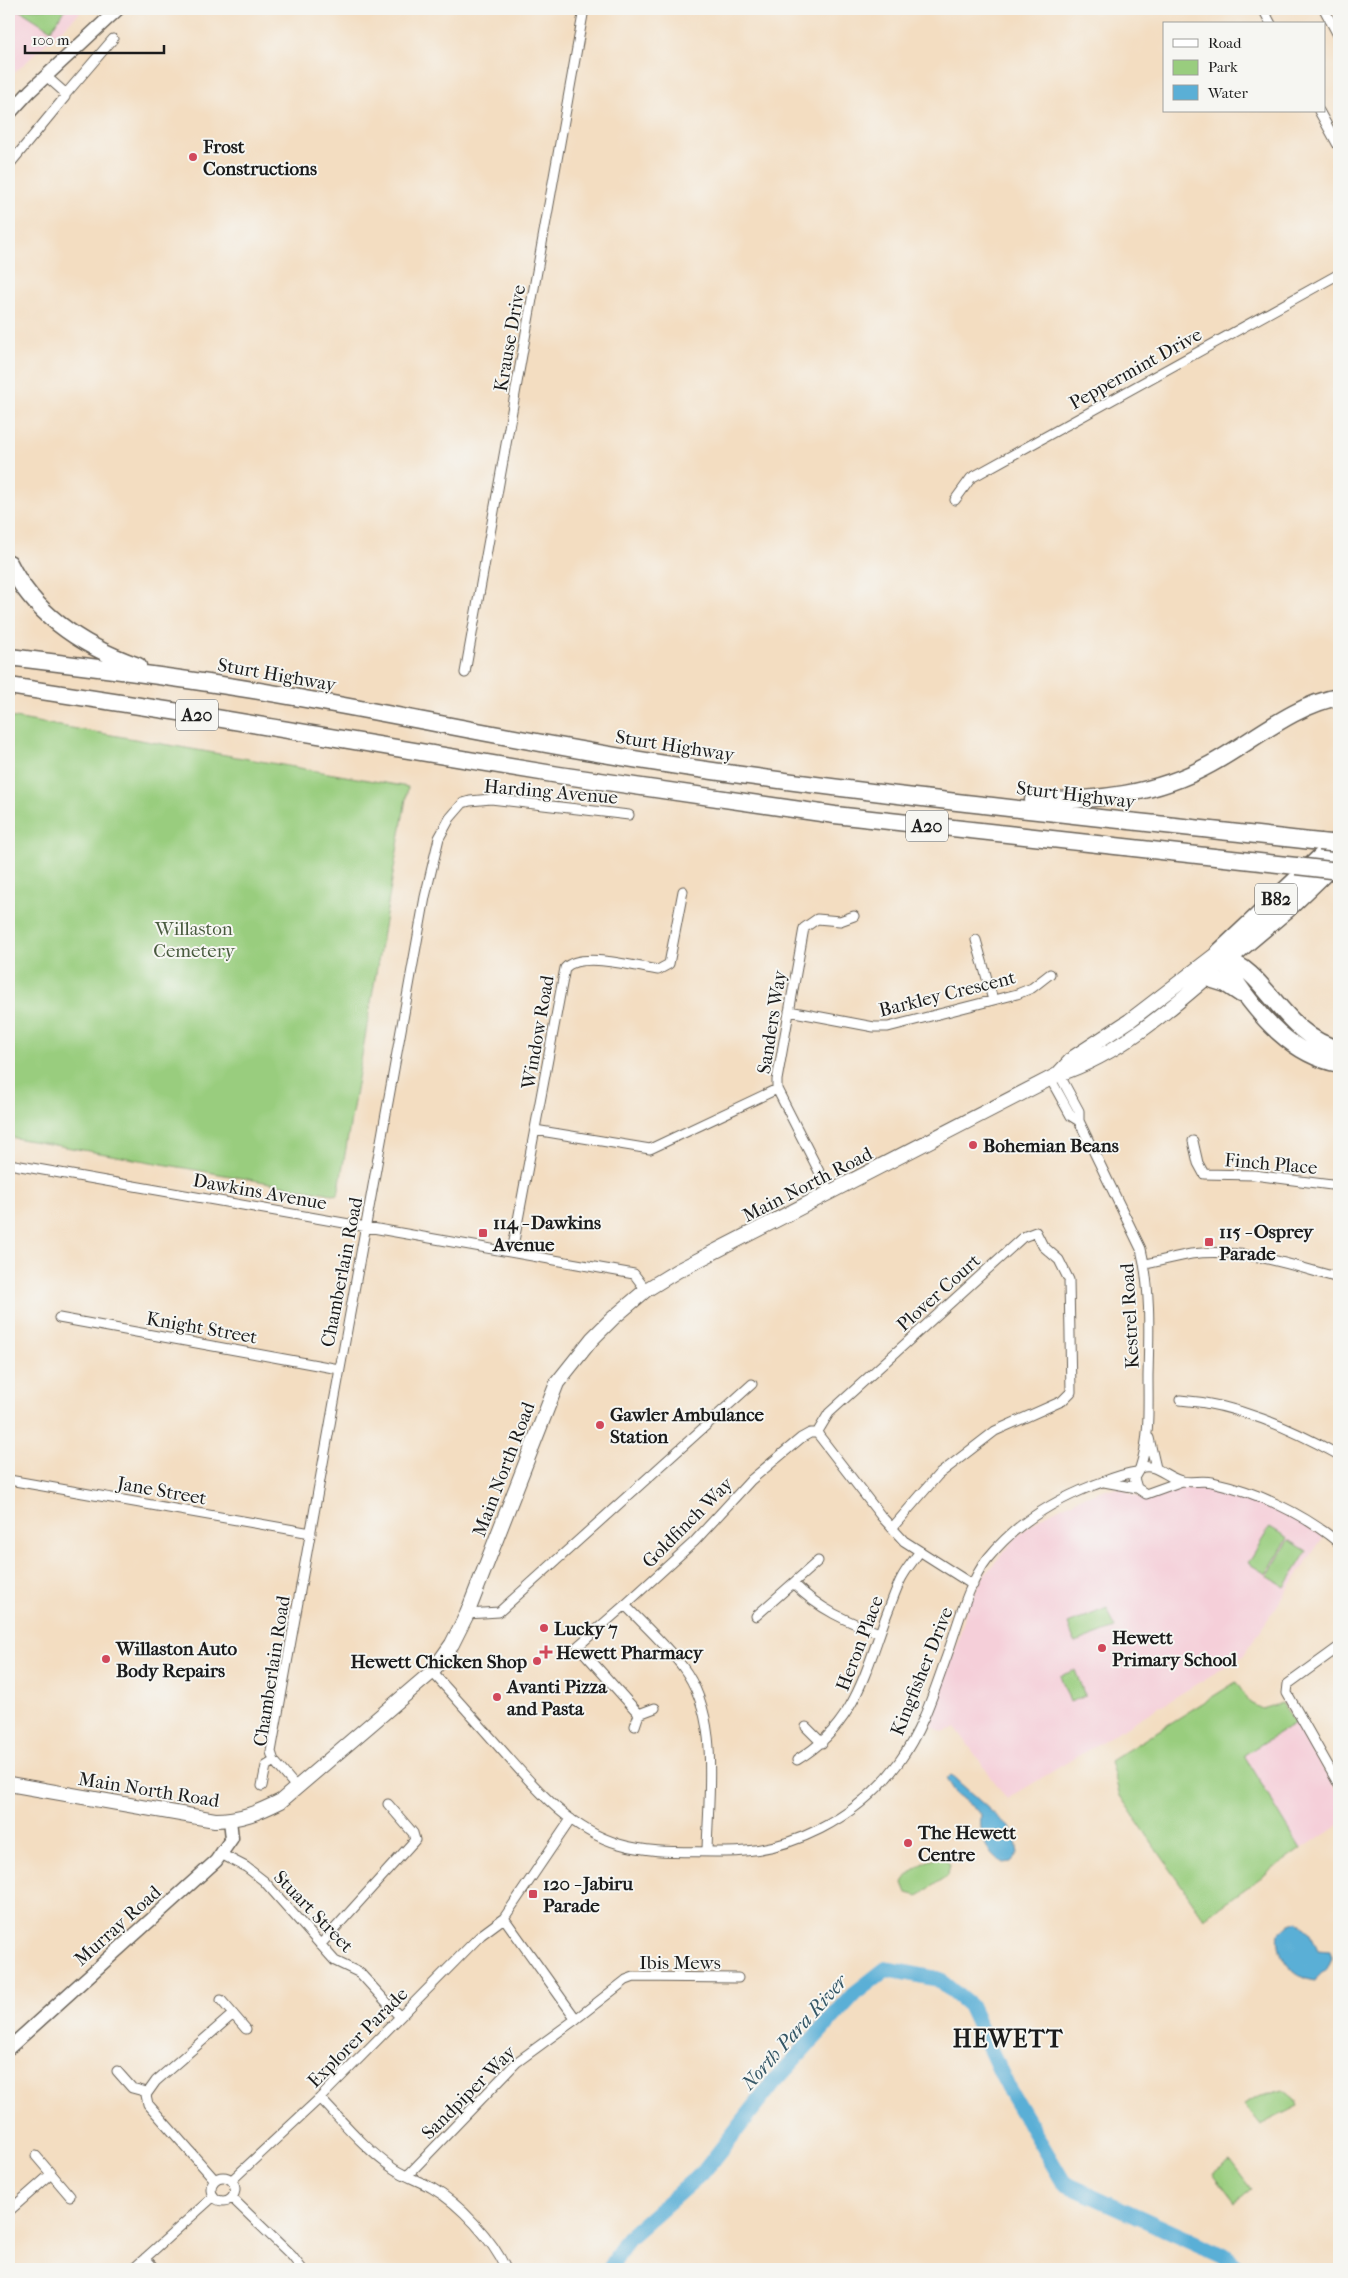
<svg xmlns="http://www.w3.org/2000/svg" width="1348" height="2278" viewBox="0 0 1348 2278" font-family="'IM FELL French Canon',serif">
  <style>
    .built { fill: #f5cfd9 }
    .green { fill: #99cd7e; stroke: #5a744d }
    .water { fill: #5aafd6; stroke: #3b6679 }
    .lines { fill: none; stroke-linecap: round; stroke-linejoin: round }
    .river { stroke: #5aafd6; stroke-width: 16 }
    .street-casing { stroke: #676056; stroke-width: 11 }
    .secondary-casing { stroke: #676056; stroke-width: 15 }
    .primary-casing { stroke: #676056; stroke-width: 16 }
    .highway-casing { stroke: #676056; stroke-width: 19 }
    .street { stroke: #fff; stroke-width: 9 }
    .secondary { stroke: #fff; stroke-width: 12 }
    .primary { stroke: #fff; stroke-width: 14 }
    .highway { stroke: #fff; stroke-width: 16 }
    .highway-bridge-casing { stroke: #676056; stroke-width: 19; stroke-linecap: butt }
    .highway-bridge { stroke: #fff; stroke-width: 16 }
    .poi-dot { fill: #d1495b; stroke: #f6f6f2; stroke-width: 2 }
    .labels { text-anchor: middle; stroke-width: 4; stroke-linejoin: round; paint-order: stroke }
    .shield { fill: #f6f6f2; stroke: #5d5d5c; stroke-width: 1 }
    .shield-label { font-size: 18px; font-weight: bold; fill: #1c1c1c }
    .poi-label { font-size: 19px; font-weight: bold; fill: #1c1c1c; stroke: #f6f6f2; text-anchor: start }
    .street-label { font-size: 19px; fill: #1c1c1c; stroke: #f6f6f2 }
    .park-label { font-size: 19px; fill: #485a3e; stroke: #f6f6f2 }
    .water-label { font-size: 20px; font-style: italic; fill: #355766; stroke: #f6f6f2 }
    .district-label { font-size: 24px; font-weight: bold; letter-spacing: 1px; fill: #1c1c1c; stroke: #f6f6f2 }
  </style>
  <rect width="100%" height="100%" fill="#f6f6f2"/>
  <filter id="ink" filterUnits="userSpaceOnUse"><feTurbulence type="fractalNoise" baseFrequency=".02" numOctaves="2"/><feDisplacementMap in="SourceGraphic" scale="10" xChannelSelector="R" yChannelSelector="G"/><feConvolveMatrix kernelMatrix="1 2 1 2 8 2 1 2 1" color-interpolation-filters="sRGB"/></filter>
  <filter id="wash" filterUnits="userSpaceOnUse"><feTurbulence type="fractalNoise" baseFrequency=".0096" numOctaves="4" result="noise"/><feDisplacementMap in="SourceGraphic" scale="20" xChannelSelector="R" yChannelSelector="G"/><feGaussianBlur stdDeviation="1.12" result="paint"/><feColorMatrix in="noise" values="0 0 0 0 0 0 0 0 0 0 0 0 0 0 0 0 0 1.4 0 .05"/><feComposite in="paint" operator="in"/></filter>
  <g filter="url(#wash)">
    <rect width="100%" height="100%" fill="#f3ddc1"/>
    <!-- built -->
    <path class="built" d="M9,9h75l-75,69z
      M1178,1485l39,4 45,14 62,33 -81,120 -236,143 -51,-71 -14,4 -13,-7 29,-85 9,-32 17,-33 36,-42 23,-17 39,-19 24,-8 15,-1 21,11 8,1z
      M1295,1723l44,72v30l-38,24 -57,-94z"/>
    <!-- green -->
    <path class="green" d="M18,9h47l-14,21z
      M9,717l399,70 -70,408 -329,-58z
      M1270,1527l18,11 -22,36 -18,-11z
      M1289,1540l18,11 -22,36 -18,-11z
      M1107,1608l8,20 -40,15 -7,-19z
      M1075,1670l10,26 -15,6 -10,-26z
      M1236,1682l14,21 12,6 20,-6 13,20 -51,32 57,94 -97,69 -84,-122 -10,-35z
      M941,1857l9,7 -2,11 -30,21 -11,-3 -4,-10c4,-11 27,-26 38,-26z
      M1283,2090l13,11 2,5 -38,19 -16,-20 14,-8z
      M1230,2161l21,28 -16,13 -22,-29z"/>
    <!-- water -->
    <path class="water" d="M951,1775l58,52 7,14 2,13 -7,8 -8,1c-18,-11 -24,-28 -22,-49l-26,-21 -9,-14z
      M1299,1921l11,13 7,16 13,1 2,7 -5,11 -12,12c-22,-2 -40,-26 -36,-47l11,-10z"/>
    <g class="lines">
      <!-- river -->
      <path class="river" d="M610,2269l18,-31 78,-69 68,-87 80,-88 32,-25 52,10 32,27 38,82 56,95 160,73 16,13"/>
    </g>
  </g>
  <g filter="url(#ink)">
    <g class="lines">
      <defs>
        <path id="street" d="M1263,9l8,15
          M1324,9l15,28
          M65,95l48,-56
          M1319,111l20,36
          M9,165l56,-68 -1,-5 -18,-16
          M955,500l16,-22 368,-204
          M465,673l119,-664
          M976,940l17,60
          M789,1011l85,16h14l129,-33 15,-6 18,-14
          M1059,1074l20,37v10l62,128c10,40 8,85 7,127 0,31 2,62 -8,92
          M1050,1078l21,38 8,5
          M535,1130l115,19 127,-60
          M1193,1141l5,22 6,11 50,1 85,11
          M9,1164l625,110 12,16
          M830,1193l-53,-104v-9l27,-152 13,-9 23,2 14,-5
          M512,1252l53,-284c16,-17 71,-1 93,2l11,-6 14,-73
          M1145,1264c15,-3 30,-7 46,-10 51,-7 99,11 148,24
          M59,1318l280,51
          M1180,1400c57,4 110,28 159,55
          M817,1433l12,-20 194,-176 13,-5 7,14 16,14 10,20 2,112 -9,9 -67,30 -57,44 -46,53
          M1149,1438l7,30
          M9,1480l302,53
          M1182,1481l-36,13 -9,-6 -3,-10 6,-10c16,-6 26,10 42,13 9,2 20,-1 30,1 46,10 92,32 127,61
          M1104,1482l33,6
          M794,1584c25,25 53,38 86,49
          M625,1605l-47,41 61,68 16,-6
          M467,1614l32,-2 253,-228
          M756,1616l62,-55
          M1339,1647l-51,37 -1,9 52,92
          M432,1672c23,25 46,51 68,76 34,38 68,81 119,96 33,10 67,7 101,8 70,2 138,-34 179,-90 22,-30 34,-67 46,-101 12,-32 22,-77 43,-103 28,-35 65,-57 106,-73 14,-5 27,-11 42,-13
          M635,1726l4,-12
          M806,1727l16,16
          M797,1760c59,-35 68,-89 91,-149 4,-10 8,-22 13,-32 5,-10 13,-19 19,-28
          M262,1786l4,-20 8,-5
          M297,1788l-23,-27 -3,-9 154,-855 14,-59 11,-20 13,-15 7,-2 21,-2 138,16
          M707,1851c1,-59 14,-134 -25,-185 -17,-22 -38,-41 -57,-61l69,-63 57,-62 50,-42 9,-5h7l64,83 23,25 69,44
          M221,1854l25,13 18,14 71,80 25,12 40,44
          M320,1945l95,-105 -2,-7 -25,-29
          M221,2000l25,29
          M576,2019l50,-39 8,-3 104,1
          M117,2071l15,17 15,4
          M320,2098c23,24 46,52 74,71 12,8 26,12 38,19 28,16 61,52 74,81
          M36,2156l34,40
          M407,2176l110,-114 59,-43 -72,-101
          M211 2189a12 12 0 1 1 24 0a12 12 0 1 1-24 0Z
          M215,2180l-67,-76 -2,-9 10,-14 76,-66
          M232,2180l88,-82 161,-163 23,-17 67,-99
          M232,2198l60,58 10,13
          M9,2211l42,-37
          M145,2258l10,11
          M133,2269l80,-72"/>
        <path id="secondary" d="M9,114l21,-23 88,-82
          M9,2048l207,-187 16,-23 -2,-18"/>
        <path id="primary" d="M1059,1073l15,-16 55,-36 90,-69
          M9,1784l206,36c26,0 44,-8 66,-19l151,-129 20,-28 15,-30 90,-231 35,-44 20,-20 34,-29 31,-19 382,-197c64,-21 117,-70 167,-113"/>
        <path id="highway" d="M9,563c26,53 75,84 129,103
          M9,657c99,12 198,24 296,42 127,22 253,50 380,68 211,31 423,51 635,75
          M9,686l183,28 367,61 276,40 461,51
          M1033,800c62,1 123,-5 178,-36 39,-21 84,-60 128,-67
          M1339,839l-120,113c7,9 8,18 15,27 26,38 58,76 105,85
          M1226,961l62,-52 51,-49
          M1226,961c38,6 58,76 113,88
          M1207,978l19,6 15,10"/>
      </defs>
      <!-- street casing -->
      <use href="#street" class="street-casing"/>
      <!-- secondary casing -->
      <use href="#secondary" class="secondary-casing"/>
      <!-- primary casing -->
      <use href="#primary" class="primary-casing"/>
      <!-- highway casing -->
      <use href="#highway" class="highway-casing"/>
      <!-- street -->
      <use href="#street" class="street"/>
      <!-- secondary -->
      <use href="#secondary" class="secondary"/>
      <!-- primary -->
      <use href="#primary" class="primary"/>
      <!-- highway -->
      <use href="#highway" class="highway"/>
      <defs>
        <path id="highway-bridge" d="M1320,842l19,2
          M1296,866l43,5"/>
      </defs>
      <!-- highway-bridge casing -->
      <use href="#highway-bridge" class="highway-bridge-casing"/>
      <!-- highway-bridge -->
      <use href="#highway-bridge" class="highway-bridge"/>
    </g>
  </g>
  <!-- markers -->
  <g class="poi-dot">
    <circle cx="193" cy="157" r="5"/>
    <circle cx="973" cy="1145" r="5"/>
    <rect x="478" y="1228" width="10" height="10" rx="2.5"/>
    <rect x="1204" y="1237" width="10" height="10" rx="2.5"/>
    <circle cx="600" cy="1425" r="5"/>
    <circle cx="544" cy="1628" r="5"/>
    <circle cx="1102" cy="1648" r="5"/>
    <path d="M543.5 1644.5h5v5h5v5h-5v5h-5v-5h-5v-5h5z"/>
    <circle cx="106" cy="1659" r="5"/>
    <circle cx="537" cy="1661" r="5"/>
    <circle cx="497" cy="1697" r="5"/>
    <circle cx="908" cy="1843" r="5"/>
    <rect x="528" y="1889" width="10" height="10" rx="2.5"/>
  </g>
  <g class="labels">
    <!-- shield labels -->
    <g class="shield">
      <rect x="176" y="699.5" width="42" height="31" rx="4"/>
      <rect x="906" y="810.5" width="42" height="31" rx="4"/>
      <rect x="1255" y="883.5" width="42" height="31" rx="4"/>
    </g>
    <g class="shield-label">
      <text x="197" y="721">A20</text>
      <text x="927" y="832">A20</text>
      <text x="1276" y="905">B82</text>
    </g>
    <!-- poi labels -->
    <g class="poi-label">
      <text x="203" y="153">Frost<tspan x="203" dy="22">Constructions</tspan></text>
      <text x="983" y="1152">Bohemian Beans</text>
      <text x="493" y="1229">114 - Dawkins<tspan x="493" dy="22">Avenue</tspan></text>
      <text x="1219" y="1238">115 - Osprey<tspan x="1219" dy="22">Parade</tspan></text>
      <text x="610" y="1421">Gawler Ambulance<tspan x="610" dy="22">Station</tspan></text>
      <text x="554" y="1635">Lucky 7</text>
      <text x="1112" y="1644">Hewett<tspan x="1112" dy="22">Primary School</tspan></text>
      <text x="116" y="1655">Willaston Auto<tspan x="116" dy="22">Body Repairs</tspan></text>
      <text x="556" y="1659">Hewett Pharmacy</text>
      <text x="527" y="1668" text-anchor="end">Hewett Chicken Shop</text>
      <text x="507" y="1693">Avanti Pizza<tspan x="507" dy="22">and Pasta</tspan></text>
      <text x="918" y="1839">The Hewett<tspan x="918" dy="22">Centre</tspan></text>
      <text x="543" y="1890">120 - Jabiru<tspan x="543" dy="22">Parade</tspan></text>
    </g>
    <!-- street labels -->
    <g class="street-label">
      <text transform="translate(509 338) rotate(-80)" y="7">Krause Drive</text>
      <text transform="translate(1135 368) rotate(-29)" y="7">Peppermint Drive</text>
      <text transform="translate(277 674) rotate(10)" y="7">Sturt Highway</text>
      <text transform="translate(675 745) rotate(9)" y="7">Sturt Highway</text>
      <text transform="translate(551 791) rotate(5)" y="7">Harding Avenue</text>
      <text transform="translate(1076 794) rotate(7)" y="7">Sturt Highway</text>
      <text transform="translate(947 993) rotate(-14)" y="7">Barkley Crescent</text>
      <text transform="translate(771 1022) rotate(-81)" y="7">Sanders Way</text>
      <text transform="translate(537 1032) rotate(-80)" y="7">Window Road</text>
      <text transform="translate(1271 1163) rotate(5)" y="7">Finch Place</text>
      <text transform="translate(807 1184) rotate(-27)" y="7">Main North Road</text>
      <text transform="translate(260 1191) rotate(10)" y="7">Dawkins Avenue</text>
      <text transform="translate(341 1272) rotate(-79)" y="7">Chamberlain Road</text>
      <text transform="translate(938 1292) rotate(-42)" y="7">Plover Court</text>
      <text transform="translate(1129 1316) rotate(-93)" y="7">Kestrel Road</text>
      <text transform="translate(202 1327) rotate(10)" y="7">Knight Street</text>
      <text transform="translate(503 1469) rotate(-69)" y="7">Main North Road</text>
      <text transform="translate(162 1490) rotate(10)" y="7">Jane Street</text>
      <text transform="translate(687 1522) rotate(-45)" y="7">Goldfinch Way</text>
      <text transform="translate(859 1643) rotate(-69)" y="7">Heron Place</text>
      <text transform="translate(271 1671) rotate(-81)" y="7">Chamberlain Road</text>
      <text transform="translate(921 1671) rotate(-68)" y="7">Kingfisher Drive</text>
      <text transform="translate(149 1789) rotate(9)" y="7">Main North Road</text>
      <text transform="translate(314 1911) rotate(46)" y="7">Stuart Street</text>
      <text transform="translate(117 1925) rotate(-42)" y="7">Murray Road</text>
      <text x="680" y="1969">Ibis Mews</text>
      <text transform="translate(357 2037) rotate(-45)" y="7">Explorer Parade</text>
      <text transform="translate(468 2092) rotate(-45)" y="7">Sandpiper Way</text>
    </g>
    <!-- park labels -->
    <g class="park-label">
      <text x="194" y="935">Willaston<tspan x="194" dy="22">Cemetery</tspan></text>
    </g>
    <!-- water labels -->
    <g class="water-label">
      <text transform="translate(794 2032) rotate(-48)" y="7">North Para River</text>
    </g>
    <!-- district labels -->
    <g class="district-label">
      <text x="1008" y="2047">HEWETT</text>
    </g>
  </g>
  <!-- margin -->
  <rect width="1348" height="2278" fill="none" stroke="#f6f6f2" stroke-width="30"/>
  <!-- legend -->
  <rect x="1163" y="22" width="162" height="90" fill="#f6f6f2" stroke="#9f9f9c"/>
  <rect x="1173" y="39" width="25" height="8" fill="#ffffff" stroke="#9f9f9c"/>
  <text x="1208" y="48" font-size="15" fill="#1c1c1c">Road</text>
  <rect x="1173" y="60" width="25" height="15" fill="#99cd7e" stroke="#9f9f9c"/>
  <text x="1208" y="72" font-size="15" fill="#1c1c1c">Park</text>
  <rect x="1173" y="85" width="25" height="15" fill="#5aafd6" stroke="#9f9f9c"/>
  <text x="1208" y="98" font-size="15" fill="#1c1c1c">Water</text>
  <!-- scale -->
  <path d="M25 45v8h139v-8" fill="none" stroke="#1c1c1c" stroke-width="2.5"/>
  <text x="32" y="45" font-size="15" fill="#1c1c1c" stroke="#f6f6f2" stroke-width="4" paint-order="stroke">100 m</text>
</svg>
